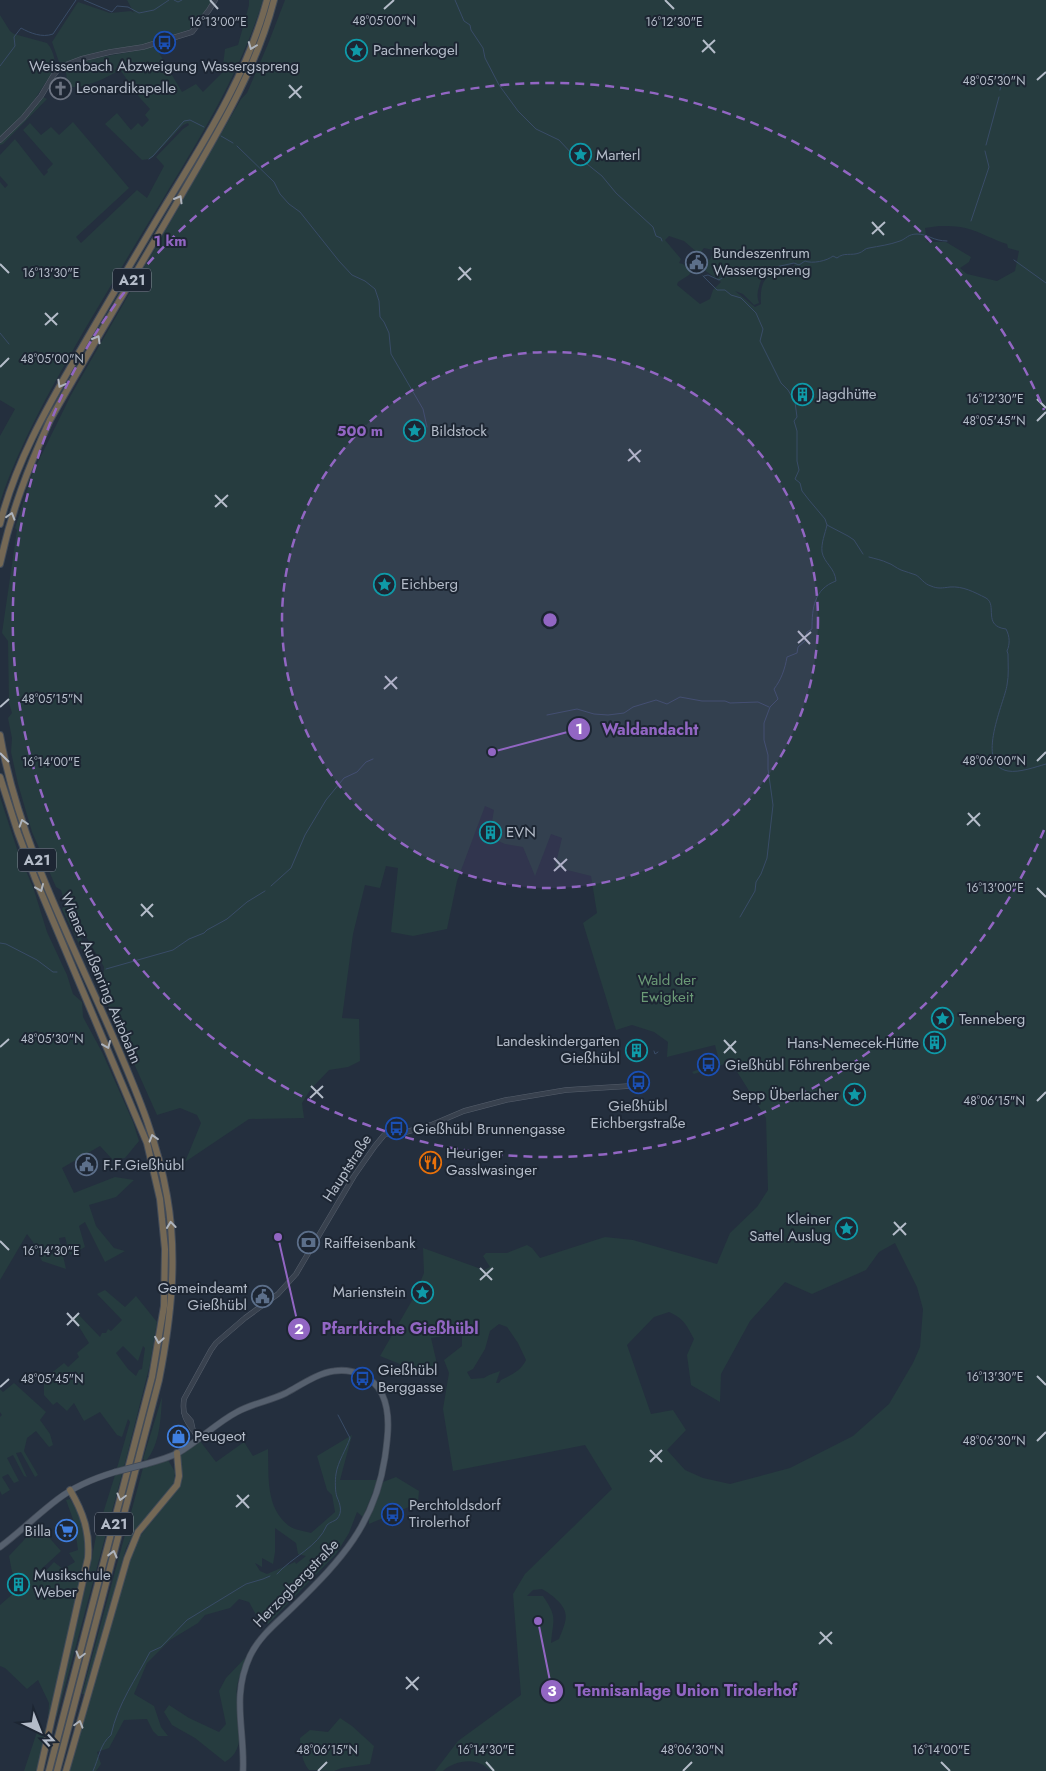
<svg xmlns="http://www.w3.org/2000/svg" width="1046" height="1771" viewBox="0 0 1046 1771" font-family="Jost,sans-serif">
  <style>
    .green { fill: #263c3f; fill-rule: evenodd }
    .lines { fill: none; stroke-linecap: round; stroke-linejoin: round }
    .stream { stroke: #394c67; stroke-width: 1 }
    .minor-casing { stroke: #565f6c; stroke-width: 5.5 }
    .major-casing { stroke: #414a57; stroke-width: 7 }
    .highway-casing { stroke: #434c59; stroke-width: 8 }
    .minor { stroke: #38414e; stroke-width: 4.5 }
    .major { stroke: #56606e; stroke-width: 5.5 }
    .highway { stroke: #746855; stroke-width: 6 }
    .major-bridge-casing { stroke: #414a57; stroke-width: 7; stroke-linecap: butt }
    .major-bridge { stroke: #56606e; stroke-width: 5.5 }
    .oneway { stroke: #aeb4bd }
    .ticks { fill: none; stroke: #b4bcc9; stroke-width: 2 }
    .ring { fill: none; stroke: #9266c3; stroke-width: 2.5; stroke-dasharray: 9 6 }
    .labels { text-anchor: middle; stroke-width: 4; stroke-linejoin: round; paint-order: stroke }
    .shield { fill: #1d2633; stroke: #878f9c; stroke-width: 1 }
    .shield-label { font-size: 14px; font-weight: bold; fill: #b4bcc9 }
    .poi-label { font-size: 15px; fill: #b4bcc9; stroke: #1d2633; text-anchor: start }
    .street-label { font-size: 15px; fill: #b4bcc9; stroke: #1d2633 }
    .park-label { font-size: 15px; fill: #6b9a76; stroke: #1d2633 }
    .ticks-label { font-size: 12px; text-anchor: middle; fill: #b4bcc9; stroke: #1d2633; stroke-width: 4; stroke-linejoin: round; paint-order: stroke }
    .centre { fill: #9266c3; stroke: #1d2633; stroke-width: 2.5 }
    .ring-label { font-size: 15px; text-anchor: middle; font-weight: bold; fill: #9266c3; stroke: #1d2633; stroke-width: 4; stroke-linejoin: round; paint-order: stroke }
    .leader { fill: none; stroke: #9266c3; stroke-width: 2 }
    .callout-dot { fill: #9266c3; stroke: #1d2633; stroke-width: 2 }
    .mark-label { font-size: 15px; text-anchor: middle; font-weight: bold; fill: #fff }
    .callout-label { font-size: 16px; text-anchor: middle; font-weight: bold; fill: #9266c3; stroke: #1d2633; stroke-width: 4; stroke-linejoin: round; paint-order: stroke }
  </style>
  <rect width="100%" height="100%" fill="#242f3e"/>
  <!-- green -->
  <path class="green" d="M127,0h85l-8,15 -13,14 -46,16 -33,4 -18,4 -29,10 -6,-1 -7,-20 26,-40 32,11 21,-2 3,2z
    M249,0h14c-22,71 -61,135 -100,199 -27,43 -52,87 -78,130 -32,56 -64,111 -85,173v-66l15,-27 -15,-9v-218l5,6 3,-3 -8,-9v-21l15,-16 29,37 4,-4 -1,-2 6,-6 -30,-34 7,-7 11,12 10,-8 8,8 14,-13 56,66 -53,49 5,6 56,-53 10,8 17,-32 -8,-9 27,-28 6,-4 -1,-2 -5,2 -30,32 -4,2 -7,1 -37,-36 12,-11 14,17 7,-7 4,4 7,-7 -4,-5 5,-6 -10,-11 -19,-27 8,-11 -1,-1c-3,4 -6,9 -11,12 -9,7 -39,20 -49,15l-3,-19c30,-12 60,-12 90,-21l27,46 14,-8 7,8 19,-19 3,-24 13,-4 11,-40z
    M285,0h761v1771h-555c-3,-2 -6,-6 -10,-7 -11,-6 -30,-1 -38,7h-8l23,-30 63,-46 -8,-101 12,-20 87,-85 -27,-44 -132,26 -10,-62 6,-36 -5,-13 18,-14v-13l-31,5 6,26 -25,13 -12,-13 -20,-8 34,-59 10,-24 -1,-25 61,22 6,-3 -7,-11 3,-3h21l20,-8 5,3 8,10 65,-21 28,3 84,24 13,-31 27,-26 11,-17 -2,-72 -35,-56 -37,12 -2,-2 27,-11 -4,-16 -48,12 1,-15 -14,-10 -22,-7 -16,5 -33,-107 14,-10 -6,-37 -36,-9 7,-29 -11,-4 -16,42 -12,-29 -18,-3 -13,-6 4,-14 -4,-2 2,-12 -9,-4 -28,75 -10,48 -34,7 -22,-4 7,-64 -12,-2 -6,22 -15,-3 -12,49 -11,84 17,1 1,42 -12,6 -19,3 -18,19 -9,14 2,15 -55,1 -64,43 16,-39 -4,-8 -17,-7 -23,7 -55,-123 2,-25 -20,-34 -7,-3 20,41 2,14 -37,-76 3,-4 -4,-15 -5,-3 -24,-55 -14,-48 -7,-32 1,-14 -4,-20 4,-5 -3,-10 -1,-62 -6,-8 15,-103 -2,-2 18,-56 38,-77 170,-296 6,-6 21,-49zM939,226c11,0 23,0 33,4 12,4 22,10 35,14l1,4 11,3 -4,20 -18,10 -30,-7 -7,-6 9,-6 2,-5 -25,-15h-19l-2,-14zM669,236l15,5 15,13 5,-6 43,10 49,-7v2l-45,7h-9l-30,-5 -2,5 -5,-2 -5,9 21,15 -8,8 -3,9 -10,5 -23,-19 1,-3 11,-7 2,-3 -8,-8 -4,-1 2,-4 -16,-19zM795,260l-1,6c-25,8 -35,10 -33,38l-6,3 -20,-16 8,3 11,11 5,-2c-2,-5 -2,-10 0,-16 3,-17 19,-18 34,-23zM895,1243l22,44 6,22 -3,38 -7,16 -24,41 -36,32 -63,32 -60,16 -27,-6 -18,-8 -18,-20 19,-20 -13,-20 -22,4 -24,-69 27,-28 15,-5c15,7 17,12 25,27l-7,16 4,30 29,17 1,-28 29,-53 35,-39 27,12 54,-24 13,-18zM499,1324l8,3 11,16 8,17c-5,11 -15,15 -25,20l-2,3h-3l4,-12 -11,4 -5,3 -13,1 -4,-7 6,-3 12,-20 5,-18zM542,1589c7,4 11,7 16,12 13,13 7,22 1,38l-8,4c2,-24 7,-25 -8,-47h-16l6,-6z
    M0,15l10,16 4,3 33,9c5,5 9,17 8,25l-28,43 -27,26z
    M43,97l4,2 -44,45 -3,1v-2l22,-22z
    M0,797l17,52 17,41 13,42 20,43 6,19 9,8 1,15 19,35 31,70 6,19 -14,17 -12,2 -13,-14 -38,22 12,25 41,-16 19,3 -18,17 -27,8 7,21 18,22 11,3 -20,11 -20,-40 -6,4 6,21 -15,8 -5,-18 -6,1 7,31 -24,-8 -9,-19 -6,-8 -27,46z
    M105,1290l20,17 11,-11 21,26 -7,42 -26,103 -7,1 13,-46 -2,-3 -6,18 -5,-2 -17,-23 -16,9 -10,-18 -7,8 -10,-9 -4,3 -9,-10v-16l20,-16 4,4 11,-10 -2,-4 12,-10 -16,-26 5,-3 22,23 2,-4h4l2,-4 3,2 11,-11 -25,-26zM123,1346l15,15 5,-15 2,2 -3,21 -3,1 -3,6 -8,-7 -12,-16z
    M14,1383l32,29 -6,8 10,14 3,11 -4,2 -13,-16 -9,7 -3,13 14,24 -3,2 -14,-25 -5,1 11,24 -3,-1 -11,-21 -6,3 12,23 -5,2 -6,-9 -6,3 8,13 -8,5 -2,-4v-74l2,-2 -2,-3v-23l3,3z
    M162,1397c-1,20 -2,48 -16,64l-3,-2z
    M352,1435l-12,45h38l-15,37 -6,-5 -8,21 -13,21 -68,70 -5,-5 -3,3 -11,-20 -10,-3 -9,9 -25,7 -7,8 -28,17 -23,23 -13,31 20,12 7,21 7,9h-10l-5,-5 -6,-12 -23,1 -15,28 -12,4 4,12 -5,7h-28l61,-209 8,-22 35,-44 7,-10v-30l21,-15 16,21 28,-20 9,14 15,-7c1,27 -3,58 21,77 5,4 16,5 22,7l24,-21 -3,-17 -5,-5 -10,-34zM275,1528l21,15 2,11 8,2 -10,8 -1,-2 -28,12 -7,-3 -5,-8 7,4v-9l11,6 2,-12z
    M168,1460l7,12 -1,10 -6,10 -33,39 -9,17 -40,147 -4,-1 61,-226z
    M122,1474l-65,242 -2,-1 34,-142 7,-37 19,-61z
    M396,1477l23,14 -1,12 -49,21v-7l14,-35z
    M70,1499l9,16 5,15 1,19 -3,28 -34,143 1,-17 -11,-23 -11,9 -22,-21 -5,-2v-61l23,-20 -11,-13 -3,-16 29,-31 23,26 -24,22 4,3 13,-14 9,7 12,-7 -6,-9 9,-3 -4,-28 -8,-22z
    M247,1656c-3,10 -8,20 -10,30 -3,24 14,62 -12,76l-30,-24 -23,-13 -8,-13 5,-7 20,13 30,14 7,-8 -7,-33 7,-13z
    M340,1718l12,8 22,20 -4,18 -28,4 -8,3 -25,-1c-7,-8 -9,-22 -9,-32l10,-8 18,2z
    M39,1726l-1,8 4,2 3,-7h2l-10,42h-13z"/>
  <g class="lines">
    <!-- stream -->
    <path class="stream" d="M84,0l28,12 5,-6 11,1 11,6 15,-3 15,-10
      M174,0l4,2 4,-2
      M455,0l9,21 6,4 1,5 12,18 2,10 14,27 19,26 18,18 23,11 14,15 14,9 15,12 14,17 37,34 3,9 5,2 1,3
      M0,66l15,-20 -1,-9 7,-9c9,5 21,10 32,6l23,-34
      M1000,90l4,-16
      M221,136l12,7
      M986,145l13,-48
      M237,146l37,36 6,12 9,10 11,8 39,49 13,14 13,6 10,8 4,12 1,16 4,5 5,11 2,21 32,55 4,18
      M149,159l4,-3 31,-35 6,-1 14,7
      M971,221l18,-54 -4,-16
      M1014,260l32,23
      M762,270l32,-7 5,2 6,-4c7,3 22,0 28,-5l4,2c7,-6 14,-2 22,-5 4,-1 6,-5 10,-5 10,-2 20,-3 31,-7 6,-2 8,-7 17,-7 11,0 16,7 30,7
      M703,276l14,14h8l6,5 10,3 15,15 7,16 -3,12 21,42 7,7 7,12 2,15 -3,4 3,10v30l2,9 -4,9 5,4 2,8 7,9 16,19 2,6 21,11 6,4 9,14
      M704,276l4,-1 11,5 6,-4 35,-6
      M0,333l9,11
      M869,557c7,2 13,3 19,6 4,1 8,5 13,7 5,2 10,3 15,5 5,3 8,9 15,11 7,3 11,2 19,1 13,-1 24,5 36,11 12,7 -4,28 20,31 4,8 4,15 1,22l1,3c0,11 1,21 -1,31 -2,16 -33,80 1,86 11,2 27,-4 38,-7
      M547,715l30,-6 17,5 14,1 16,-2 9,-6 23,-7 11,4 13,-7 22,4h23l5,2 28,-1 11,5
      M271,886l20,-18 14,-33 21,-35 18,-22 13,-6 9,-10 7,-3
      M740,917l15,-26 1,-9 5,-8 6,-16 6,-53 -5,-36v-14l-4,-15v-17l6,-16 8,-8 -4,-10c7,-9 11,-20 13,-32l10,-4 1,-6 7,-6 2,-9 5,-3c0,-21 2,-40 24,-48 -1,-13 -12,-18 -14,-29 -1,-9 3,-18 5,-27
      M0,943l6,1 31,16 16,12h4
      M106,969l67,-19 16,-11 15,-6 3,-3 20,-11 20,-17 18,-11
      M654,1051l1,3 3,-2
      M277,1574c15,-17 41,-27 50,-49 3,-3 8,-4 10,-6 6,-7 3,-15 0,-22 -2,-5 -2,-17 -1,-23 2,-13 10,-24 14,-36l-12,-23
      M93,1771c6,-13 7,-27 18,-36 7,-32 25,-56 39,-83l11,-5 26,-27 59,-36 17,-5 7,-3"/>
    <defs>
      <path id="minor" d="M0,140l23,-22 18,-22 12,-20 7,-9 21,-8 29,-7 33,-5 49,-15 17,-22 6,-10
        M184,1413l7,8 2,9
        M199,1439c-9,-15 -18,-20 -15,-40l27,-49 5,-7 29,-25 33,-24 18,-20 58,-98 21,-30 9,-11 6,-2 16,-1 25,-7 33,-14 42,-11 60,-10 64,-4"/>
      <path id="major" d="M146,1464c11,-3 22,-6 32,-11 21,-12 38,-30 59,-41 16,-9 33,-11 49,-19 15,-8 32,-20 48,-22 18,-3 40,6 48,23 9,19 6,42 3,63 -10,67 -44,103 -90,148 -16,16 -35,30 -45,51 -19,41 -5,73 -7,115
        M0,1547c20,-15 38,-33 58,-48 17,-13 37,-21 57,-27"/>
      <path id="highway" d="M0,524c15,-60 46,-115 77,-168 29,-50 58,-100 88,-150 40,-66 82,-131 102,-206
        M0,564c11,-52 28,-96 50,-144 43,-76 88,-150 132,-226 36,-62 74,-124 92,-194
        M0,735c19,109 74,210 117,311 21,49 41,97 50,150 11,62 4,123 -8,184l-102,391
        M0,777l18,56 17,45 112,265 13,56 5,50 -1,57 -12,71 -103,394
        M40,1771l48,-213c2,-26 -5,-46 -18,-68
        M66,1771l61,-212 11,-27 39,-47 2,-9 -2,-23"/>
    </defs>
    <!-- minor casing -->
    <use href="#minor" class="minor-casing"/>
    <!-- major casing -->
    <use href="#major" class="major-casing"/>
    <!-- highway casing -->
    <use href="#highway" class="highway-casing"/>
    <!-- minor -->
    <use href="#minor" class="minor"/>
    <!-- major -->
    <use href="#major" class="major"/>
    <!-- highway -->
    <use href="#highway" class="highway"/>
    <defs>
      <path id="major-bridge" d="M115,1472l31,-8"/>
    </defs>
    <!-- major-bridge casing -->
    <use href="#major-bridge" class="major-bridge-casing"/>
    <!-- major-bridge -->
    <use href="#major-bridge" class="major-bridge"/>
  </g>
  <!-- one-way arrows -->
  <defs><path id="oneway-chevron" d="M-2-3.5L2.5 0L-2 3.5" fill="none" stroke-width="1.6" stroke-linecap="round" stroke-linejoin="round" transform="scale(1.25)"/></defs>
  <g class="oneway">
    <use href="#oneway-chevron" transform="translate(252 46) rotate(111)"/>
    <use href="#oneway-chevron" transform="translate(179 199) rotate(-60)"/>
    <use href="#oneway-chevron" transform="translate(97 339) rotate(-60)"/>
    <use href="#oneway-chevron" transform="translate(61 384) rotate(119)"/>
    <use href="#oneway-chevron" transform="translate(11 516) rotate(-73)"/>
    <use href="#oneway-chevron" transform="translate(23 823) rotate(-108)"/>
    <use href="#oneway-chevron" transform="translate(40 888) rotate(67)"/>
    <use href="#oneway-chevron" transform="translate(107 1045) rotate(67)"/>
    <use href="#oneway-chevron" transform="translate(153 1138) rotate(-107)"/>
    <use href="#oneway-chevron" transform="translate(171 1225) rotate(-96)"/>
    <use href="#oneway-chevron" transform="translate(159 1340) rotate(99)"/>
    <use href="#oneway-chevron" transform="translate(121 1497) rotate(105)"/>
    <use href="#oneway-chevron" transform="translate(113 1554) rotate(-76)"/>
    <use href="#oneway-chevron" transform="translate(80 1655) rotate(105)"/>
    <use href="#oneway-chevron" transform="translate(79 1724) rotate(-74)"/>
  </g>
  <!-- ticks -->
  <path class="ticks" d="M210,0l8,9M665,0l9,9M384,9l10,-9M703,40l12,13M702,52l13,-12M1037,80l9,-8M289,85l12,13M289,98l13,-12M872,222l12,13M872,234l13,-12M0,264l9,9M459,267l12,13M458,280l13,-12M45,313l12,12M45,325l13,-12M0,367l9,-9M1037,399l9,9M1037,421l9,-9M629,449l11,13M628,461l13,-11M215,495l12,12M215,507l13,-12M798,631l12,13M798,643l13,-11M385,676l12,13M384,689l13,-12M0,707l9,-8M0,753l9,9M1037,761l9,-9M968,813l12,13M967,825l13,-12M554,858l12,13M554,871l13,-12M1037,888l9,9M141,904l12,13M141,916l12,-12M724,1040l12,13M0,1047l9,-8M724,1053l12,-12M311,1086l12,12M310,1098l13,-12M1037,1101l9,-9M894,1222l12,13M893,1235l13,-12M0,1241l9,9M480,1268l12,12M480,1280l13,-12M67,1313l12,13M67,1325l12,-12M1037,1376l9,9M0,1387l9,-8M1037,1441l9,-9M650,1450l12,12M650,1462l12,-12M237,1495l12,13M236,1507l13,-12M820,1632l12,12M819,1644l13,-12M406,1677l12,13M406,1689l13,-12M486,1762l8,9M941,1762l9,9M318,1771l9,-9M683,1771l9,-9"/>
  <!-- distance rings -->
  <circle cx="550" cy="620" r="268" fill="#9266c3" fill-opacity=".12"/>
  <g class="ring">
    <circle cx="550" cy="620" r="268"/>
    <path d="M1044 830A537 537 0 1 1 1044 410"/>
  </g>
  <!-- icons -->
  <defs>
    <symbol id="bus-ring" viewBox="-11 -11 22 22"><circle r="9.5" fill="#1d2633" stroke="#1a4fb4" stroke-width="1.5"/><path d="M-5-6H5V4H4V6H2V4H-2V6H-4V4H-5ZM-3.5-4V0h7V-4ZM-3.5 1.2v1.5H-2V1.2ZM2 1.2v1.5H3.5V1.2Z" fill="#1a4fb4"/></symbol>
    <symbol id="sight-ring" viewBox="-11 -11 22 22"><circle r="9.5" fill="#1d2633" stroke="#0f9aa8" stroke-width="1.5"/><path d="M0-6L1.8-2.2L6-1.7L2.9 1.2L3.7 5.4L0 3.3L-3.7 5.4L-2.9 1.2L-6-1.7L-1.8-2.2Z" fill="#0f9aa8"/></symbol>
    <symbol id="church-ring" viewBox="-11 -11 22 22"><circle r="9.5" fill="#1d2633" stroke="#6b7280" stroke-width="1.5"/><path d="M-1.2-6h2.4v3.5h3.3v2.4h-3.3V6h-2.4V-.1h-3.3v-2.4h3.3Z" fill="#6b7280"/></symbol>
    <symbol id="civic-ring" viewBox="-11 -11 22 22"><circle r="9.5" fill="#1d2633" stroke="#5c6f8a" stroke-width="1.5"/><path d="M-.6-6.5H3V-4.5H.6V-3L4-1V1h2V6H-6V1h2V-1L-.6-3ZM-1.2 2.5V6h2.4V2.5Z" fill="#5c6f8a"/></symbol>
    <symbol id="building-ring" viewBox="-11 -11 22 22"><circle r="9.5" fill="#1d2633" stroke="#0f9aa8" stroke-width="1.5"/><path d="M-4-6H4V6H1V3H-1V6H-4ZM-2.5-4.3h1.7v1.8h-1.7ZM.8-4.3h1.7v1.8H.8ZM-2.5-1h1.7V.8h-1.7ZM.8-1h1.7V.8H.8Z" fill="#0f9aa8"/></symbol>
    <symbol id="restaurant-ring" viewBox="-11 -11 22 22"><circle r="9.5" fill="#1d2633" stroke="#e8710a" stroke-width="1.5"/><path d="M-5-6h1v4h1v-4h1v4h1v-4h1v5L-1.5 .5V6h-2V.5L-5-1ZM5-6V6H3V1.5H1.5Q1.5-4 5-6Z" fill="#e8710a"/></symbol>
    <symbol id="bank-ring" viewBox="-11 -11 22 22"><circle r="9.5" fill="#1d2633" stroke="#5c6f8a" stroke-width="1.5"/><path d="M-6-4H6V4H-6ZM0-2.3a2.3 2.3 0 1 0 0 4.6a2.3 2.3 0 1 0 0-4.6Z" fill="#5c6f8a"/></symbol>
    <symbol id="shop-ring" viewBox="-11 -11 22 22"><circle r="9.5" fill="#1d2633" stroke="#3f7fe0" stroke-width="1.5"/><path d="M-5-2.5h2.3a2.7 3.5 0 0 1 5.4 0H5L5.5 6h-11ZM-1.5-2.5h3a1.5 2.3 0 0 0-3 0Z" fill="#3f7fe0"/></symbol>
    <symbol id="supermarket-ring" viewBox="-11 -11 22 22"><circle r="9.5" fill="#1d2633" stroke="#3f7fe0" stroke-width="1.5"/><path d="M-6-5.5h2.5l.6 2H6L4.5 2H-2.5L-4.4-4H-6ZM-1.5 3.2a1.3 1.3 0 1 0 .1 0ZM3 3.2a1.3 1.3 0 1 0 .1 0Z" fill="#3f7fe0"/></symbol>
  </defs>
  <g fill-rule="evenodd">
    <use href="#bus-ring" x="152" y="30" width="25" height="25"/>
    <use href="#sight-ring" x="344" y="38" width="25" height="25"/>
    <use href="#church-ring" x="48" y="76" width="25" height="25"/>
    <use href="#sight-ring" x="568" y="142" width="25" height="25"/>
    <use href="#civic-ring" x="684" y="250" width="25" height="25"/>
    <use href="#building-ring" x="790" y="382" width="25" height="25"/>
    <use href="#sight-ring" x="402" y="418" width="25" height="25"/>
    <use href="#sight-ring" x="372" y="572" width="25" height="25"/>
    <use href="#building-ring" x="478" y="820" width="25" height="25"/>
    <use href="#sight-ring" x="930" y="1006" width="25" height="25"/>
    <use href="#building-ring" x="922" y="1030" width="25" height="25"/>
    <use href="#building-ring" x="624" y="1038" width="25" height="25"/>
    <use href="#bus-ring" x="696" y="1052" width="25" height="25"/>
    <use href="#bus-ring" x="626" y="1070" width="25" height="25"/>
    <use href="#sight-ring" x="842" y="1082" width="25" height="25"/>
    <use href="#bus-ring" x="384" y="1116" width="25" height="25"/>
    <use href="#restaurant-ring" x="418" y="1150" width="25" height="25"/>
    <use href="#civic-ring" x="74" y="1152" width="25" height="25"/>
    <use href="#sight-ring" x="834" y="1216" width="25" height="25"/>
    <use href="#bank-ring" x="296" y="1230" width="25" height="25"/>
    <use href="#sight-ring" x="410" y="1280" width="25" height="25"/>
    <use href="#civic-ring" x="250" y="1284" width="25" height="25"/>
    <use href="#bus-ring" x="350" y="1366" width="25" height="25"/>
    <use href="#shop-ring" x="166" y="1424" width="25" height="25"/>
    <use href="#bus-ring" x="380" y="1502" width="25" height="25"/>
    <use href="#supermarket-ring" x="54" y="1518" width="25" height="25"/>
    <use href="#building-ring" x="6" y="1572" width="25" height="25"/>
  </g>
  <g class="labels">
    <!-- shield labels -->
    <g class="shield">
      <rect x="113" y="268.5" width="38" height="23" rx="4"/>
      <rect x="18" y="848.5" width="38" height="23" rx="4"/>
      <rect x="95" y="1512.5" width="38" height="23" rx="4"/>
    </g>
    <g class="shield-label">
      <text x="132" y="285">A21</text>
      <text x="37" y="865">A21</text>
      <text x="114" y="1529">A21</text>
    </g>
    <!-- poi labels -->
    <g class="poi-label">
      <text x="373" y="55">Pachnerkogel</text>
      <text x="164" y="71" text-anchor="middle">Weissenbach Abzweigung Wassergspreng</text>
      <text x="76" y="93">Leonardikapelle</text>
      <text x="596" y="160">Marterl</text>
      <text x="713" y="258">Bundeszentrum<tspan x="713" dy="17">Wassergspreng</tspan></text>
      <text x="818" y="399">Jagdhütte</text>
      <text x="431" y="436">Bildstock</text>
      <text x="401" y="589">Eichberg</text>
      <text x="506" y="837">EVN</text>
      <text x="959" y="1024">Tenneberg</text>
      <text x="620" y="1046" text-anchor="end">Landeskindergarten<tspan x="620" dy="17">Gießhübl</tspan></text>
      <text x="919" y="1048" text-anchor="end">Hans-Nemecek-Hütte</text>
      <text x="725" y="1070">Gießhübl Föhrenberge</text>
      <text x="839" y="1100" text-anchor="end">Sepp Überlacher</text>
      <text x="638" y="1111" text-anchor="middle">Gießhübl<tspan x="638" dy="17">Eichbergstraße</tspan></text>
      <text x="413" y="1134">Gießhübl Brunnengasse</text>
      <text x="446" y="1158">Heuriger<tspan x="446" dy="17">Gasslwasinger</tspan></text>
      <text x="103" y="1170">F.F.Gießhübl</text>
      <text x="831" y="1224" text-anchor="end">Kleiner<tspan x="831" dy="17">Sattel Auslug</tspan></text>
      <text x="324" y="1248">Raiffeisenbank</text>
      <text x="247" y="1293" text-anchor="end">Gemeindeamt<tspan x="247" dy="17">Gießhübl</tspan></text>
      <text x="406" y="1297" text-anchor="end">Marienstein</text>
      <text x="378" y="1375">Gießhübl<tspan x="378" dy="17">Berggasse</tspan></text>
      <text x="194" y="1441">Peugeot</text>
      <text x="409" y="1510">Perchtoldsdorf<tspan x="409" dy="17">Tirolerhof</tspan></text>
      <text x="51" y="1536" text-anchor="end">Billa</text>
      <text x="34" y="1580">Musikschule<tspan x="34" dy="17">Weber</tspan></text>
    </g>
    <!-- street labels -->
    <g class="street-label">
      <text transform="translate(101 978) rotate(67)" y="5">Wiener Außenring Autobahn</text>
      <text transform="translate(347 1168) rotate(-57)" y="5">Hauptstraße</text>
      <text transform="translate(296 1583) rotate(-46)" y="5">Herzogbergstraße</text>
    </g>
    <!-- park labels -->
    <g class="park-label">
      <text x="667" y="985">Wald der<tspan x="667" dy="17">Ewigkeit</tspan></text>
    </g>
  </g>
  <g class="ticks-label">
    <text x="384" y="25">48°05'00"N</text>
    <text x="218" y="26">16°13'00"E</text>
    <text x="674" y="26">16°12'30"E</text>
    <text x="994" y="85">48°05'30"N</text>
    <text x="51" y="277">16°13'30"E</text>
    <text x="52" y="363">48°05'00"N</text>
    <text x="995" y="403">16°12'30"E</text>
    <text x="994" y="425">48°05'45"N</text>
    <text x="52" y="703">48°05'15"N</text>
    <text x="994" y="765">48°06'00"N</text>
    <text x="51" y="766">16°14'00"E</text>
    <text x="995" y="892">16°13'00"E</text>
    <text x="52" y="1043">48°05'30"N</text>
    <text x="994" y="1105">48°06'15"N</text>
    <text x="51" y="1255">16°14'30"E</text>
    <text x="995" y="1381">16°13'30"E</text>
    <text x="52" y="1383">48°05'45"N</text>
    <text x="994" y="1445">48°06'30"N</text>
    <text x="486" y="1754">16°14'30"E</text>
    <text x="941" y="1754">16°14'00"E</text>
    <text x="327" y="1754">48°06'15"N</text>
    <text x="692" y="1754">48°06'30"N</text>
  </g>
  <circle cx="550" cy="620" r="8" class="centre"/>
  <g class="ring-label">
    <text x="170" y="246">1 km</text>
    <text x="360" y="436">500 m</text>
  </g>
  <!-- callouts -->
  <path class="leader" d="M492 752L579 729M278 1237L299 1329M538 1621L552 1691"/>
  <g class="callout-dot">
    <circle cx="492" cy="752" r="5"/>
    <circle cx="278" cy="1237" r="5"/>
    <circle cx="538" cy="1621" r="5"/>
    <circle cx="579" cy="729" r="12"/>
    <circle cx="299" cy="1329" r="12"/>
    <circle cx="552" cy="1691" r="12"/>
  </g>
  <g class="mark-label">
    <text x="579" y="734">1</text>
    <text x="299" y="1334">2</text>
    <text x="552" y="1696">3</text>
  </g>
  <g class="callout-label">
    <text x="650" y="735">Waldandacht</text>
    <text x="400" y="1334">Pfarrkirche Gießhübl</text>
    <text x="686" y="1696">Tennisanlage Union Tirolerhof</text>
  </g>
  <!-- north arrow -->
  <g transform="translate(40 1731) rotate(137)" stroke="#1d2633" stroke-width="4" paint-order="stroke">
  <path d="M0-4L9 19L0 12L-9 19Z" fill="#b4bcc9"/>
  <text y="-8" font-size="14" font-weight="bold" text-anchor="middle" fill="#b4bcc9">N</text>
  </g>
</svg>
